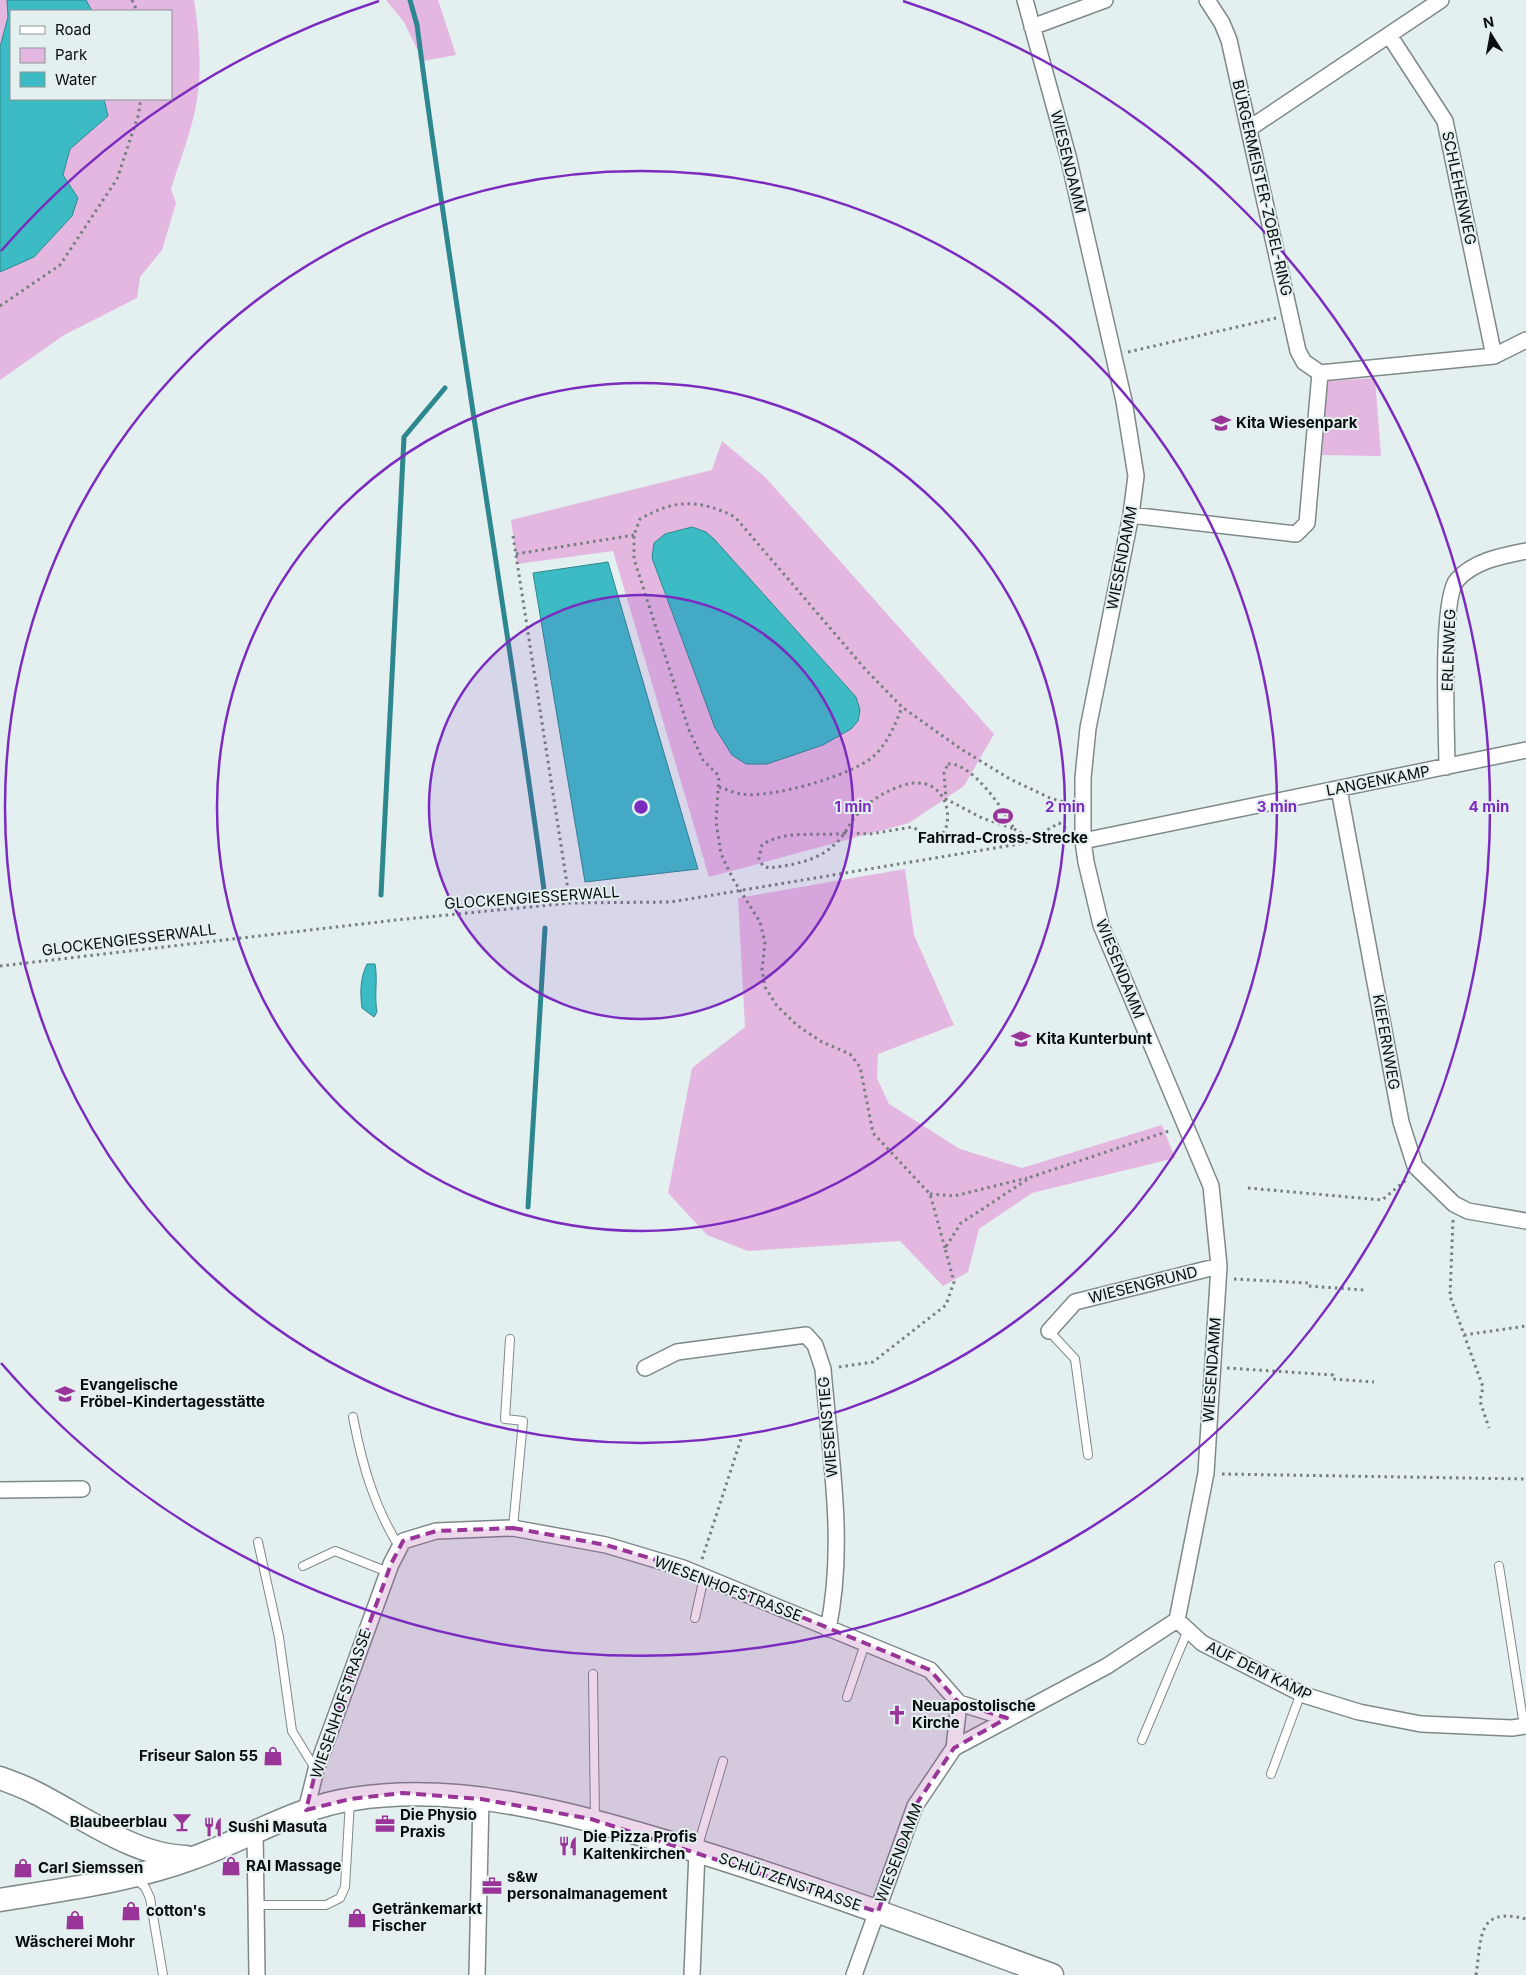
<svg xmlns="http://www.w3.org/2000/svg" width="1526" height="1975" viewBox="0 0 1526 1975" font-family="Inter,sans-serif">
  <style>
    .green { fill: #e3b7e0; fill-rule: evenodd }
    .water { fill: #3dbbc5; stroke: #2d878e }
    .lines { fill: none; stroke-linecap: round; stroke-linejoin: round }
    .stream { stroke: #2d878e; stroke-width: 5 }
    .lane-casing { stroke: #7f898a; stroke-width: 10 }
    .street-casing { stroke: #7f898a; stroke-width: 18 }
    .secondary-casing { stroke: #7f898a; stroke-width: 25 }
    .path { stroke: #777e7f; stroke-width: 3; stroke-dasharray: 2.5 4; stroke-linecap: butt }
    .lane { stroke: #fff; stroke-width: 8 }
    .street { stroke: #fff; stroke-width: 15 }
    .secondary { stroke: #fff; stroke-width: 22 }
    .marked { fill: #993498; fill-opacity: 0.2; stroke: #993498; stroke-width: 4; stroke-dasharray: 10 6; stroke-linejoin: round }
    .ring { fill: none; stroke: #7b2cbf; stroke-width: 2.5 }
    .labels { text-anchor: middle; stroke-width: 4; stroke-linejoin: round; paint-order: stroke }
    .street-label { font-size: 15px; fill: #090d0d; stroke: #e4eff0 }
    .poi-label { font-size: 15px; font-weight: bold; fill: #090d0d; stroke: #e4eff0; text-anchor: start }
    .centre { fill: #7b2cbf; stroke: #e4eff0; stroke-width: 2.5 }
    .ring-label { font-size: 15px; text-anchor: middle; font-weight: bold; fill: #7b2cbf; stroke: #e4eff0; stroke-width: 4; stroke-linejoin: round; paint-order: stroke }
  </style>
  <rect width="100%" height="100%" fill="#e4eff0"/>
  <!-- green -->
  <path class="green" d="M0,0h7l1,17 -8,30z
    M86,0h108c5,32 8,67 3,100 -5,30 -17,60 -26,89l5,14 -14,47 -22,27 -3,21 -73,37 -64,45v-108l34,-15 38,-41 6,-18 -15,-23 7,-26 38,-33 -4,-17h67v-88h-79z
    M386,0h52l18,55 -33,6 -19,-39z
    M1375,378l6,78 -59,-1 4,-74z
    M722,441l44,37 228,256 -30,52 -55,37 -200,54 -96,-326 -96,13 -6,-44 201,-50zM706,532l150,165 -124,58 -17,-27 -63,-169z
    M905,869l9,66 40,90 -76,29 -1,24 12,26 71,45 62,19 140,-43 13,33 -143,35 -53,36 -11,43 -25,14 -43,-45 -152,10 -41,-16 -39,-42 24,-125 53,-41 -7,-129z"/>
  <!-- water -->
  <path class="water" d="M7,0h79l6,11h-81v88h93l4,17 -38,33 -7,26 15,23 -6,18 -38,41 -34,15v-225l8,-30z
    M692,527l14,5 8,7 142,158 4,13 -2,11 -7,8 -28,16 -56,19h-21l-14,-9 -17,-27 -63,-170 2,-15 11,-9z
    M608,562l90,307 -113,13 -52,-309z
    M367,964h8c3,15 -1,32 2,48l-3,5 -12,-9c-2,-16 -2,-29 5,-44z"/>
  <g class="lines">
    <!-- stream -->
    <path class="stream" d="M410,0l7,25c38,292 89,581 128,872
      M381,895l23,-458 41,-49
      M528,1207l17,-279"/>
    <defs>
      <path id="lane" d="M1049,1331l26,28 13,96
        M510,1339l-5,80 18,2 -10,107
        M353,1417c9,47 21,90 47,131
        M258,1542l21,95 13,94 24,39
        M303,1566l32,-15 53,21
        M1499,1566l25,160
        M695,1618l9,-41
        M593,1674l2,145
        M847,1697l18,-53
        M1142,1740l46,-110
        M1271,1774l30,-81
        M697,1849l26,-88
        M135,1879l10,8 5,11 13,77
        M257,1905h69l14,-7 5,-11 5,-86"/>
      <path id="street" d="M1207,0l15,23 7,17 69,311 6,11 16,11 174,-17 32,-16
        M1032,27l73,-27
        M1389,35l56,86 49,235
        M1250,128l191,-128
        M1131,515l165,19 11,-11 13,-150
        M1447,767c0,-31 -7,-168 10,-187 17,-19 44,-24 69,-29
        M1339,789l62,333 14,44 39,38 14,7 58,10
        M1083,841l443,-91
        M1049,1331l26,-29 144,-36
        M645,1368l32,-16 129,-17 9,10 8,24c7,86 23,175 5,260
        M0,1490l82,-1
        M1177,1620l25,23 102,52 55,17 62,12 91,4 14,-2
        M954,1748l5,-45
        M306,1810l10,-40 75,-206 12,-23 33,-10 77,-3 93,17 77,23 247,102 29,33 48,15
        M255,1831l2,144
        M477,1975l4,-176
        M692,1975l5,-124
        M854,1975l61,-169 39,-58 153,-82 70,-46 29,-147 13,-207 -8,-80 -110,-261 -15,-63 -3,-21v-63l5,-50 43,-213 5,-39 -12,-75 -56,-245 -43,-156"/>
      <path id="secondary" d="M0,1778c11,4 22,8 32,13 47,23 101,65 154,66
        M0,1900c65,-11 131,-19 193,-42 54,-19 103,-51 160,-59 109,-17 220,15 324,46 127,38 251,85 375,130"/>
    </defs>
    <!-- lane casing -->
    <use href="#lane" class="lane-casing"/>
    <!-- street casing -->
    <use href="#street" class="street-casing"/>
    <!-- secondary casing -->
    <use href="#secondary" class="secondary-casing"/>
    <!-- path -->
    <path class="path" d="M132,0l5,11
      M0,306l60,-41 57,-86 21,-63 3,-17
      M1128,352l148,-34
      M513,536l57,367
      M516,554l118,-19
      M948,764c24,-2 56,46 66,65l-32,-11 -36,-19 -2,-26z
      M719,787c7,2 15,6 22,7 29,5 115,-19 135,-40 13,-14 19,-29 26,-47
      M1014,829l6,3 5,11
      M845,833c-27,4 -60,-4 -83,12l-3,14 4,7 6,2c23,-3 50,-7 67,-25 7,-6 11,-14 16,-22 13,-17 29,-28 49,-35 52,-18 56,50 34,52 -9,1 -15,-8 -23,-11l-42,7 -25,-1
      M0,966l396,-46 174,-17 101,-1 354,-59 34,-20 9,7
      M1248,1188l134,12 24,-20
      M930,1194l24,2 73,-18
      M1453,1220l-3,76 33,91 -3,14 9,27
      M945,1248l-15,-54 -57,-61 -13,-66 -10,-13 -28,-12 -24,-16 -21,-20 -12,-19 -3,-17 3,-28 -5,-20 -27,-43 -12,-25 -5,-32 3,-46 -16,-16 -14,-30 -55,-171v-24l6,-16c35,-20 59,-20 95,-2l131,153 36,37 59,42 49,30 40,19 17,5
      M1234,1279l74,4v3l57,4
      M1464,1335l62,-9
      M839,1367l34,-5 73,-57 8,-23 -9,-34 16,-25 70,-46 141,-47
      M1227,1368l106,7v4l41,3
      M1222,1474l304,5
      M702,1559l40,-123
      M1476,1975c6,-37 0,-69 50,-56"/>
    <!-- lane -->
    <use href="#lane" class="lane"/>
    <!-- street -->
    <use href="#street" class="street"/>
    <!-- secondary -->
    <use href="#secondary" class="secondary"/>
  </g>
  <!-- marked area -->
  <path class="marked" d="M513,1528l93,17 77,23 247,102 29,33 48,15 -53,30 -39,58 -37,106 -287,-93 -110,-20 -79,-6 -52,6 -44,11 10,-40 75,-206 12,-23 33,-10z"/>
  <!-- distance rings -->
  <circle cx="641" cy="807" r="212" fill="#7b2cbf" fill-opacity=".12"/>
  <g class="ring">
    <circle cx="641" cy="807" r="212"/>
    <circle cx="641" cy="807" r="424"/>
    <circle cx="641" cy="807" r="636"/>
    <path d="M1 251A848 848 0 0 1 379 1M903 1A848 848 0 1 1 1 1363"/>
  </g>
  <!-- icons -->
  <defs>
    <symbol id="school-bare" viewBox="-9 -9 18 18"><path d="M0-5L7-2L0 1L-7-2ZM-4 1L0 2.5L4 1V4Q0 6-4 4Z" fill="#993498" stroke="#e4eff0" stroke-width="2.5" paint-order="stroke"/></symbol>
    <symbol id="stadium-bare" viewBox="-9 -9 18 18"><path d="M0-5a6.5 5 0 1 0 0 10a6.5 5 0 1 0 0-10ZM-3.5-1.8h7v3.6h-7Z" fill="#993498" stroke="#e4eff0" stroke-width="2.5" paint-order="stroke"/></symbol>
    <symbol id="church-bare" viewBox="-9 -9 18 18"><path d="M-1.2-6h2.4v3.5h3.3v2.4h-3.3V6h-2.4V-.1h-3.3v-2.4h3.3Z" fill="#993498" stroke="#e4eff0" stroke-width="2.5" paint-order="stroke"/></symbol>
    <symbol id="shop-bare" viewBox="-9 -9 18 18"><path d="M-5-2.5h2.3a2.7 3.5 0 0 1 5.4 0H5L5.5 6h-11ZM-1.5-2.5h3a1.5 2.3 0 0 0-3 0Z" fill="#993498" stroke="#e4eff0" stroke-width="2.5" paint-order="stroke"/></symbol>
    <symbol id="bar-bare" viewBox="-9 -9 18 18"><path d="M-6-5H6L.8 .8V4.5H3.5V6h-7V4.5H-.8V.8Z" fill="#993498" stroke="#e4eff0" stroke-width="2.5" paint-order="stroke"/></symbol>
    <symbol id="office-bare" viewBox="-9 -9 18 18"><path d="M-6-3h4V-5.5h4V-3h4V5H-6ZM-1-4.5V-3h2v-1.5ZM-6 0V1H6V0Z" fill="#993498" stroke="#e4eff0" stroke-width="2.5" paint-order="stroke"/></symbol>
    <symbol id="restaurant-bare" viewBox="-9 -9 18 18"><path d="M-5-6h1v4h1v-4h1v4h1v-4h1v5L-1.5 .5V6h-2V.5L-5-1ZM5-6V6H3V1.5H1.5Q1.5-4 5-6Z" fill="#993498" stroke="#e4eff0" stroke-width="2.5" paint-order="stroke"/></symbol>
  </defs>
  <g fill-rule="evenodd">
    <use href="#school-bare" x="1207" y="409" width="28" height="28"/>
    <use href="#stadium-bare" x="989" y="802" width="28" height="28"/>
    <use href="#school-bare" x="1007" y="1025" width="28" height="28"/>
    <use href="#school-bare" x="51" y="1380" width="28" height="28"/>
    <use href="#church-bare" x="883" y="1701" width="28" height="28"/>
    <use href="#shop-bare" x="259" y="1742" width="28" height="28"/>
    <use href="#bar-bare" x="168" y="1808" width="28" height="28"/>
    <use href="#office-bare" x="371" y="1810" width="28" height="28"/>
    <use href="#restaurant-bare" x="199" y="1813" width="28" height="28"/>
    <use href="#restaurant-bare" x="554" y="1832" width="28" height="28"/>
    <use href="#shop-bare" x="217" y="1852" width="28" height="28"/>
    <use href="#shop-bare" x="9" y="1854" width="28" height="28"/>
    <use href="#office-bare" x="478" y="1872" width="28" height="28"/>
    <use href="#shop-bare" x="117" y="1897" width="28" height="28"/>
    <use href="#shop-bare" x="343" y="1904" width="28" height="28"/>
    <use href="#shop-bare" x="61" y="1906" width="28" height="28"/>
  </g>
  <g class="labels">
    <!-- street labels -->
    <g class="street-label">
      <text transform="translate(1068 162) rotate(76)" y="5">WIESENDAMM</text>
      <text transform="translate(1262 188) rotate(77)" y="5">BÜRGERMEISTER-ZOBEL-RING</text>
      <text transform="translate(1459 188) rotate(78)" y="5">SCHLEHENWEG</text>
      <text transform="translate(1122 558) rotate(-79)" y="5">WIESENDAMM</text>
      <text transform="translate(1449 650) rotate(-88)" y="5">ERLENWEG</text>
      <text transform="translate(1378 781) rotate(-11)" y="5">LANGENKAMP</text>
      <text transform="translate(532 898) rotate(-4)" y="5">GLOCKENGIESSERWALL</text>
      <text transform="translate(129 940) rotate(-7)" y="5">GLOCKENGIESSERWALL</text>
      <text transform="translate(1120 969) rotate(68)" y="5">WIESENDAMM</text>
      <text transform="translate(1386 1042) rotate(80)" y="5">KIEFERNWEG</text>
      <text transform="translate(1143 1285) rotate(-14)" y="5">WIESENGRUND</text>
      <text transform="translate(1212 1370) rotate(-86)" y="5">WIESENDAMM</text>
      <text transform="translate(828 1427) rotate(-95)" y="5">WIESENSTIEG</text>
      <text transform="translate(728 1589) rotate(21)" y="5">WIESENHOFSTRASSE</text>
      <text transform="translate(1259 1671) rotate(26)" y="5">AUF DEM KAMP</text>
      <text transform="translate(341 1704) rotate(-71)" y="5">WIESENHOFSTRASSE</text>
      <text transform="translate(899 1853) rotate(-69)" y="5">WIESENDAMM</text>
      <text transform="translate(790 1882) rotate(19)" y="5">SCHÜTZENSTRASSE</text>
    </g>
    <!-- poi labels -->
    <g class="poi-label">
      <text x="1236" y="428">Kita Wiesenpark</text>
      <text x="1003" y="843" text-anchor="middle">Fahrrad-Cross-Strecke</text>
      <text x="1036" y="1044">Kita Kunterbunt</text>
      <text x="80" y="1390">Evangelische<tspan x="80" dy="17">Fröbel-Kindertagesstätte</tspan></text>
      <text x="912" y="1711">Neuapostolische<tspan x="912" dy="17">Kirche</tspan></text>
      <text x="258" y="1761" text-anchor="end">Friseur Salon 55</text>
      <text x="400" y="1820">Die Physio<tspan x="400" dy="17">Praxis</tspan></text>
      <text x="167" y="1827" text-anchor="end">Blaubeerblau</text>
      <text x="228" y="1832">Sushi Masuta</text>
      <text x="583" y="1842">Die Pizza Profis<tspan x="583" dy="17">Kaltenkirchen</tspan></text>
      <text x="246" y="1871">RAI Massage</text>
      <text x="38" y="1873">Carl Siemssen</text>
      <text x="507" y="1882">s&amp;w<tspan x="507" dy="17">personalmanagement</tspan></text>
      <text x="372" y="1914">Getränkemarkt<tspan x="372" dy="17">Fischer</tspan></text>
      <text x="146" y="1916">cotton's</text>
      <text x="75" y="1947" text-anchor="middle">Wäscherei Mohr</text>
    </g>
  </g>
  <circle cx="641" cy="807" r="8" class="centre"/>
  <g class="ring-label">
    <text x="853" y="812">1 min</text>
    <text x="1065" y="812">2 min</text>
    <text x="1277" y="812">3 min</text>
    <text x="1489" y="812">4 min</text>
  </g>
  <!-- legend -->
  <rect x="10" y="10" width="162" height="90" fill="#e4eff0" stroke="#8c9595"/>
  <rect x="20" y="26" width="25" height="8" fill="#ffffff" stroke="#8c9595"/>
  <text x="55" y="35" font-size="15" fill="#090d0d">Road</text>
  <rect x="20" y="48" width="25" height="15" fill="#e3b7e0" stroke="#8c9595"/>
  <text x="55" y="60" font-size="15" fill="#090d0d">Park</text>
  <rect x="20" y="72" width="25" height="15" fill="#3dbbc5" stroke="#8c9595"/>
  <text x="55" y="85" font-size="15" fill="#090d0d">Water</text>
  <!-- north arrow -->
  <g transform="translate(1491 35) rotate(349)" stroke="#e4eff0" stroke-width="4" paint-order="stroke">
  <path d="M0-4L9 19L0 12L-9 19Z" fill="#090d0d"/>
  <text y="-8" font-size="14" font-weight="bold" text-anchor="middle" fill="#090d0d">N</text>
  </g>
</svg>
